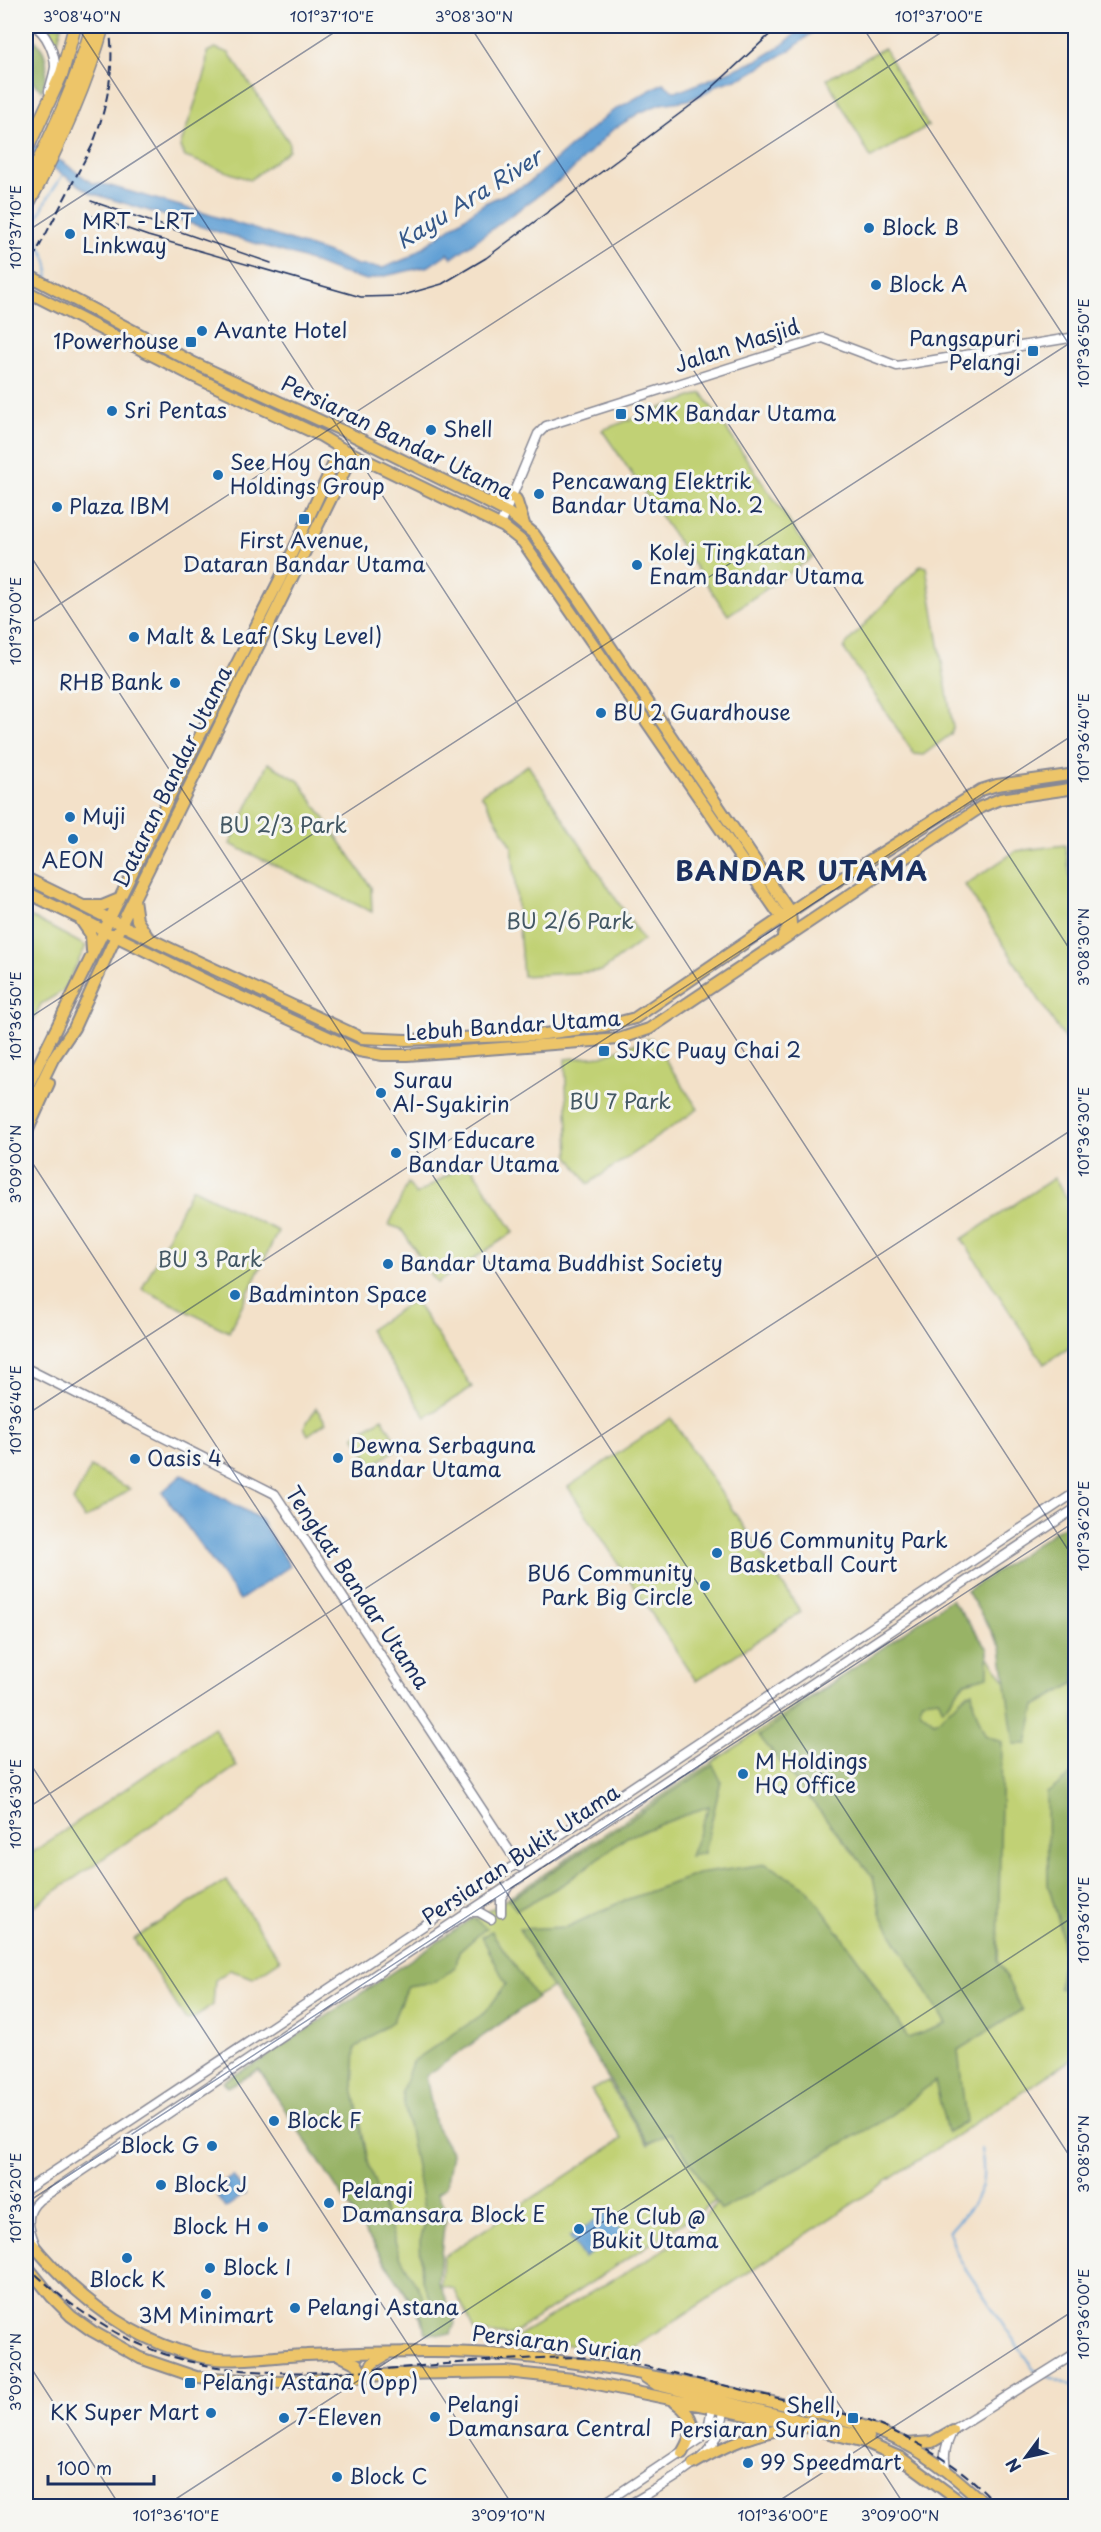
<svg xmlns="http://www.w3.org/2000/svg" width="1101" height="2532" viewBox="0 0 1101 2532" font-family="'Playpen Sans',sans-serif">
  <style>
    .green { fill: #c1d174; stroke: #6e8069; stroke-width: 1.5 }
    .forest { fill: #98b366; stroke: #5a7162; stroke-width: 1.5 }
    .water { fill: #63a1d5; stroke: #3f689a; stroke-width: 1.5 }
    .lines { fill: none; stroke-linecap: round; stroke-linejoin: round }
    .stream { stroke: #63a1d5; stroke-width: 2 }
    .minor-casing { stroke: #878894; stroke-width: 11 }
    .major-casing { stroke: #878894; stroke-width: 14 }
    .highway-casing { stroke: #878894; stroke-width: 15 }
    .minor { stroke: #fff; stroke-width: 8 }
    .major { stroke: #edc569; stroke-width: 10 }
    .highway { stroke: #edc569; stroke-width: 12 }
    .tram { stroke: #1b2f5e; stroke-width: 1.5 }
    .rail { stroke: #1b2f5e; stroke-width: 2; stroke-dasharray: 9 4.5; stroke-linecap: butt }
    .ticks { fill: none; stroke: #1b2f5e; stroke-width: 1.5; stroke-opacity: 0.45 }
    .poi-dot { fill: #1f6fb2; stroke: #f6f6f2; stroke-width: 2 }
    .labels { text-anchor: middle; stroke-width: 6; stroke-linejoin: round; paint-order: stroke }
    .poi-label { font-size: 21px; fill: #1b2f5e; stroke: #f6f6f2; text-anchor: start }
    .street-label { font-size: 21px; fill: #1b2f5e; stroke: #f6f6f2 }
    .park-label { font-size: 21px; fill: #445864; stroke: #f6f6f2 }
    .water-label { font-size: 22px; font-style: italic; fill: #345788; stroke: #f6f6f2 }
    .district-label { font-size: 27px; font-weight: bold; letter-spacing: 1.5px; fill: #1b2f5e; stroke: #f6f6f2 }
    .neatline { fill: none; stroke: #1b2f5e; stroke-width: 2 }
    .ticks-label { font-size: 15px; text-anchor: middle; fill: #1b2f5e }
  </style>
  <rect width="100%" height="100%" fill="#f6f6f2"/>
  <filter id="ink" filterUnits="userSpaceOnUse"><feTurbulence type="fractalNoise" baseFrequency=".0167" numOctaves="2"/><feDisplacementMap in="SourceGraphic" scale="12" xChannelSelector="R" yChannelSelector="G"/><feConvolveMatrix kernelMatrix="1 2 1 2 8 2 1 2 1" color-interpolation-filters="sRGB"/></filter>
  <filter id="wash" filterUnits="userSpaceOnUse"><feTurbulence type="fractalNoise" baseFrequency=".008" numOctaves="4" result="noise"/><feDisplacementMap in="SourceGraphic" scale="24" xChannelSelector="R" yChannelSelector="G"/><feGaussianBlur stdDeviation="1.35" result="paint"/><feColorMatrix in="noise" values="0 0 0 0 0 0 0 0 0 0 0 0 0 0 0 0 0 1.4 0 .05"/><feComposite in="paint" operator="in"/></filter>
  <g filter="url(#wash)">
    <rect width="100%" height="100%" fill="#f3e1c9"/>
    <!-- green -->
    <path class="green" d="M46,26h16l-5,18z
      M215,48l14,5 60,89v8l-39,30 -65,-23 -5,-10 26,-76 1,-19z
      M884,48l44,78 -57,32 -44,-79z
      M702,393l111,164 -85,58 -126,-185z
      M921,565l5,2 27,161 -2,6 -28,21 -9,-1 -70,-105 3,-6z
      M268,763l31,18 72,106 1,25 -142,-68z
      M528,765l115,175 -41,31 -79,5 -11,-130 -31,-52z
      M1065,845l10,61v149l-110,-170 51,-34z
      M26,914l60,32 -23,45 -22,13 -15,31z
      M651,1038l47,71 -110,75 -19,-28 -4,-97 37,-3z
      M468,1162l46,70 -77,51 -36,-54 -12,-4 19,-42 8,12z
      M1054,1178l21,33v133l-31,20 -82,-125z
      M192,1188l86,43 -49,101 -87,-43z
      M414,1300l58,87 -46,30 -57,-87z
      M316,1408l10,14 -18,13 -4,-8z
      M382,1418l18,29 -27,18 -19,-29z
      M671,1418l130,194 -105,69 -128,-194z
      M91,1467l39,22 -45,30 -12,-18z
      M952,1603l73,107 50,-41v388l-446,294 -117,-12 163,-96 49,-46 -172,-210 -138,83 19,217 20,38 -25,4 -170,-265z
      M214,1728l23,38 -203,140 -8,-11v-38z
      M226,1880l54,80 -27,18 -23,-8 -15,10 -2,25 -20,14 -7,1 -52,-81z
      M608,2082l40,63 22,-14 46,70 -207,135 -33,-4 -22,-43 -13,-3 2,-29 179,-118 -31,-49z"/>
    <!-- forest -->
    <path class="forest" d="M26,33c23,15 24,34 16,58l-16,-15z
      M1075,1518v165l-40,23 -8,38h-13l-13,-97 -34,-56z
      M951,1599l37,50v27l-23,6 -22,27 -5,-11 -15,2 -4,10 15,12c15,-8 23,-23 38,-31l2,15 11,29 17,7 -4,218 24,50 -64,40 8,72 -19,10 -12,-51 -52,40 -162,89 -50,-77 -23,10 -106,-172 -23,-42 48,-2 56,-26 75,-27 68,-10 41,24 55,77 46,73 38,-14 -65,-108 -8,-39 -114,-141z
      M713,1765l8,16 -17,72 -14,3 19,-50 -82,31 -63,47 -47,26 -8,-10z
      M1075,1772l1,208 -3,12 -14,-4 4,-36 -3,-26 -12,-41 -1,-92z
      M473,1918l13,10 -27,24 -3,14 -20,16 -29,4 -14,35 -38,27 -2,39 16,79 31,90 27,48 6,-1 -11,-22 -2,-40 6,-21 -24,-128 10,-30 74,-50 20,-28 -24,-47 9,-6 46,67 -111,78 9,49 17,29 -6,33 -9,7 11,19 -4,14 -6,54 17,42 -4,11 -26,-1 -3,-15 -163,-248 -31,17 -5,-6 37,-20z"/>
    <!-- water -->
    <path class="water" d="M805,26h15l-28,23 -46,27 -29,9 -9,7 -19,8 -29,4 -21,9 -27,17 -44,44 -116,84 -4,-5 -19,13 -62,14 -29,-8 -38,-15 -209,-64 -65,-43v-9l38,22 28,20 15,2 97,28 125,40 28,12 26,3 25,-10 77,-55 42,-19 84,-72 52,-29 10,8 10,-1 77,-31 21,-13z
      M182,1475l78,44 30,47 -50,34 -78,-108z
      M233,2176l12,18 -20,14 -8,-11 11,-8 -4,-7z
      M608,2212l14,21 -38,25 -14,-21z"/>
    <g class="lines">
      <!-- stream -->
      <path class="stream" d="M47,279c6,-21 -10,-29 -11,-48 -1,-17 19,-44 28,-58
        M26,316l5,-11
        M981,2149c8,45 -5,51 -32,83l10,27 75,111 5,2
        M1045,2375l31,13"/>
    </g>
  </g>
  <g filter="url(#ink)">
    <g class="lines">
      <defs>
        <path id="minor" d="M34,26c12,6 21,27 21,41 -1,8 -4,16 -6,24
          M500,525l38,-91 8,-8 277,-88 74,28 179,-29
          M26,1368l249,126 245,373
          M466,1912h13l12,7
          M501,1913v-15l8,-13
          M26,2190l1050,-698
          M35,2244c-7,-17 -11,-31 4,-44 345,-232 690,-462 1037,-692
          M947,2471c-5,-16 -1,-26 6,-41l123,-77
          M600,2506l99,-66 10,-16 4,-22
          M627,2506c23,-14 68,-37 83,-58 10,-13 13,-28 15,-44"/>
        <path id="major" d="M26,274l166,88 162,74 133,66 23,12 24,20 24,35 232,343 1,12 -8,12
          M26,291l171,87 124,58 20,12 163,79 19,15 262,381
          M516,499l8,25
          M487,502l25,-5
          M26,878l143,70 193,90 44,2 131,-5 68,-9 30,-8 177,-121 169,-107 16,-5 79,-11
          M26,892l191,94 142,65 24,4h24l212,-16 30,-10 332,-222 19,-8 76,-11
          M134,899l3,21 10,16
          M85,906h17l17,-7
          M80,919l11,16 1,16
          M26,1090l157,-321 97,-190 61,-131
          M26,1115l27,-56 21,-31 47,-103 232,-471
          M26,1134l23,-51
          M26,2236c44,56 100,102 171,120 36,8 73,0 109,-1 40,-2 80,-3 120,-3 108,-1 214,20 319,44 54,12 110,22 159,47 31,16 58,40 83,63
          M26,2265l26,32 19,19 21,15 48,27 56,19 85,5 117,-8 108,-2 67,7 232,48 60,15 36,16 65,48
          M341,2356l16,8 7,13
          M364,2377l9,-14 13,-8
          M645,2377l12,8 212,52
          M675,2402c23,17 20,28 7,51
          M905,2444l27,-2 21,-12
          M693,2464c32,-19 63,-32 100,-36"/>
        <path id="highway" d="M26,151l36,-78 13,-47
          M26,186c26,-51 51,-104 66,-160
          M26,208c31,-58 59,-118 77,-182"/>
      </defs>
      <!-- minor casing -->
      <use href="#minor" class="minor-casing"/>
      <!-- major casing -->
      <use href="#major" class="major-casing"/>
      <!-- highway casing -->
      <use href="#highway" class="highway-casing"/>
      <!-- minor -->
      <use href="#minor" class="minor"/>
      <!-- major -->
      <use href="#major" class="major"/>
      <!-- highway -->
      <use href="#highway" class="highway"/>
      <!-- tram -->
      <path class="tram" d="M91,201l180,62
        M88,215l60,21 213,61 39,-1 42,-12 44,-26 216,-161 77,-71"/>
      <!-- rail -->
      <path class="rail" d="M26,272l66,-126c15,-38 24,-80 17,-120
        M26,2265c46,45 102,82 166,97 89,21 203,5 294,-1 37,-2 73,-5 109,-3 35,3 69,13 103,21 53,13 106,25 159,38 52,18 105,47 141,89"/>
    </g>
  </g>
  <!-- ticks -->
  <path class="ticks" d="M77,26l999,1536M470,26l606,933M862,26l214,329M26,232l318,-206M26,549l1050,1617M26,626l925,-600M26,1020l1050,-681M26,1153l879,1353M26,1415l1050,-682M26,1757l487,749M26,1809l1050,-682M26,2203l1050,-682M26,2360l94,146M165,2506l911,-591M771,2506l305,-197"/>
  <!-- markers -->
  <g class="poi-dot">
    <circle cx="869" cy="228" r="6"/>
    <circle cx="70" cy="234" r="6"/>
    <circle cx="876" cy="285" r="6"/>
    <circle cx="202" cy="331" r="6"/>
    <rect x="185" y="336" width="12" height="12" rx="3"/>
    <rect x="1027" y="345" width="12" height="12" rx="3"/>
    <circle cx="112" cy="411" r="6"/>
    <rect x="615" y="408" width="12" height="12" rx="3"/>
    <circle cx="431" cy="430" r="6"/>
    <circle cx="218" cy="475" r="6"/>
    <circle cx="539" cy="494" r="6"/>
    <circle cx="57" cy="507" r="6"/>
    <rect x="298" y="513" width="12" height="12" rx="3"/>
    <circle cx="637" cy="565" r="6"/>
    <circle cx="134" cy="637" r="6"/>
    <circle cx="175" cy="683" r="6"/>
    <circle cx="601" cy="713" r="6"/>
    <circle cx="70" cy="817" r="6"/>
    <circle cx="73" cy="839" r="6"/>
    <rect x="598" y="1045" width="12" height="12" rx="3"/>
    <circle cx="381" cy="1093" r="6"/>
    <circle cx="396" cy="1153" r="6"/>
    <circle cx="388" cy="1264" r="6"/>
    <circle cx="235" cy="1295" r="6"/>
    <circle cx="338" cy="1458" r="6"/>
    <circle cx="135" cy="1459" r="6"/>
    <circle cx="717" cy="1553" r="6"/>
    <circle cx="705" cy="1586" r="6"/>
    <circle cx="743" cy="1774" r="6"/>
    <circle cx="274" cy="2121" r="6"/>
    <circle cx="212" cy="2146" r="6"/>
    <circle cx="161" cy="2185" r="6"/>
    <circle cx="329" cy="2203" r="6"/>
    <circle cx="263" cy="2227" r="6"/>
    <circle cx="579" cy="2229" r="6"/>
    <circle cx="127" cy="2258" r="6"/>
    <circle cx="210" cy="2268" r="6"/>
    <circle cx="206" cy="2294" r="6"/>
    <circle cx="295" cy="2308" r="6"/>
    <rect x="184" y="2377" width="12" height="12" rx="3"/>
    <circle cx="211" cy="2413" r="6"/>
    <circle cx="435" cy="2417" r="6"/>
    <circle cx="284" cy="2418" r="6"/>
    <rect x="847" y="2412" width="12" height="12" rx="3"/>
    <circle cx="748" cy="2463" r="6"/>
    <circle cx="337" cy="2477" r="6"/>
  </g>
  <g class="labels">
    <!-- poi labels -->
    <g class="poi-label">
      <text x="82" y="229">MRT - LRT<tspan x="82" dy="24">Linkway</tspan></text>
      <text x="881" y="235">Block B</text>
      <text x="888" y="292">Block A</text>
      <text x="214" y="338">Avante Hotel</text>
      <text x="1021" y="346" text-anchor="end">Pangsapuri<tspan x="1021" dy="24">Pelangi</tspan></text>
      <text x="179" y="349" text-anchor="end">1Powerhouse</text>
      <text x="124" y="418">Sri Pentas</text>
      <text x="633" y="421">SMK Bandar Utama</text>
      <text x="443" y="437">Shell</text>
      <text x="230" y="470">See Hoy Chan<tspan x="230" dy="24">Holdings Group</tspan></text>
      <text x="551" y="489">Pencawang Elektrik<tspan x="551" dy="24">Bandar Utama No. 2</tspan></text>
      <text x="69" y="514">Plaza IBM</text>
      <text x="304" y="548" text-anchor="middle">First Avenue,<tspan x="304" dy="24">Dataran Bandar Utama</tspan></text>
      <text x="649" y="560">Kolej Tingkatan<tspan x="649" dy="24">Enam Bandar Utama</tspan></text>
      <text x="146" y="644">Malt &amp; Leaf (Sky Level)</text>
      <text x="163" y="690" text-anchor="end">RHB Bank</text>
      <text x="613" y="720">BU 2 Guardhouse</text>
      <text x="82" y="824">Muji</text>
      <text x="73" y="868" text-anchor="middle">AEON</text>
      <text x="616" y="1058">SJKC Puay Chai 2</text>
      <text x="393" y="1088">Surau<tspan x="393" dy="24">Al-Syakirin</tspan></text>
      <text x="408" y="1148">SIM Educare<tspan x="408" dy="24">Bandar Utama</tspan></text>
      <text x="400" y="1271">Bandar Utama Buddhist Society</text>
      <text x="247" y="1302">Badminton Space</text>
      <text x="350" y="1453">Dewna Serbaguna<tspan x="350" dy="24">Bandar Utama</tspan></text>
      <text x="147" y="1466">Oasis 4</text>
      <text x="729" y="1548">BU6 Community Park<tspan x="729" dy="24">Basketball Court</tspan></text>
      <text x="693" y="1581" text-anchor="end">BU6 Community<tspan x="693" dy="24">Park Big Circle</tspan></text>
      <text x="755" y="1769">M Holdings<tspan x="755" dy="24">HQ Office</tspan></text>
      <text x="286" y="2128">Block F</text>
      <text x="200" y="2153" text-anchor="end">Block G</text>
      <text x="173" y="2192">Block J</text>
      <text x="341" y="2198">Pelangi<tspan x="341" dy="24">Damansara Block E</tspan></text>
      <text x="591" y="2224">The Club @<tspan x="591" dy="24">Bukit Utama</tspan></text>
      <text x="251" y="2234" text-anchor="end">Block H</text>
      <text x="222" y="2275">Block I</text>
      <text x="127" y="2287" text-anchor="middle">Block K</text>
      <text x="307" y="2315">Pelangi Astana</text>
      <text x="206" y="2323" text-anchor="middle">3M Minimart</text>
      <text x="202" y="2390">Pelangi Astana (Opp)</text>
      <text x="447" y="2412">Pelangi<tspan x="447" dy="24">Damansara Central</tspan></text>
      <text x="841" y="2413" text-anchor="end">Shell,<tspan x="841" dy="24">Persiaran Surian</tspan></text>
      <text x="199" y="2420" text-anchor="end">KK Super Mart</text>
      <text x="296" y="2425">7-Eleven</text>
      <text x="760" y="2470">99 Speedmart</text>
      <text x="349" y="2484">Block C</text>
    </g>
    <!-- street labels -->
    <g class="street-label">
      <text transform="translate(737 346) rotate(-18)" y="7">Jalan Masjid</text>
      <text transform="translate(397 438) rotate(26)" y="7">Persiaran Bandar Utama</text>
      <text transform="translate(173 777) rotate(-64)" y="7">Dataran Bandar Utama</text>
      <text transform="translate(513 1026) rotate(-4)" y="7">Lebuh Bandar Utama</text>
      <text transform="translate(357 1588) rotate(56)" y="7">Tengkat Bandar Utama</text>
      <text transform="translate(521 1855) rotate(-34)" y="7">Persiaran Bukit Utama</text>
      <text transform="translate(557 2344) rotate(7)" y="7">Persiaran Surian</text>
    </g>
    <!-- park labels -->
    <g class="park-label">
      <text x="283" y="833">BU 2/3 Park</text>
      <text x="570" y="929">BU 2/6 Park</text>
      <text x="620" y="1109">BU 7 Park</text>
      <text x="210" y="1267">BU 3 Park</text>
    </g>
    <!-- water labels -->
    <g class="water-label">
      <text transform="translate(469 199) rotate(-32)" y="8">Kayu Ara River</text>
    </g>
    <!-- district labels -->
    <g class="district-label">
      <text x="802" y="881">BANDAR UTAMA</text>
    </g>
  </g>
  <!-- margin -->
  <rect width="1101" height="2532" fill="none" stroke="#f6f6f2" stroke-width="66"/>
  <!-- north arrow -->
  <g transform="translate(1026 2457) rotate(237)" stroke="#f6f6f2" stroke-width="4.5" paint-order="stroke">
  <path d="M0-4.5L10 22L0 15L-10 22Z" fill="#1b2f5e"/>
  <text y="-9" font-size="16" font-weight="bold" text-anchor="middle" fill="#1b2f5e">N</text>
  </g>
  <!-- scale -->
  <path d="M48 2475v9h106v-9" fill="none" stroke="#1b2f5e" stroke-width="3"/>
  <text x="57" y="2475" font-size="18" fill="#1b2f5e" stroke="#f6f6f2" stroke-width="4.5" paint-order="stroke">100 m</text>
  <rect x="33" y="33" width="1035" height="2466" class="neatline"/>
  <g class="ticks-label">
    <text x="82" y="22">3°08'40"N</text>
    <text x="332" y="22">101°37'10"E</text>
    <text x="474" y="22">3°08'30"N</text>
    <text x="939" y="22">101°37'00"E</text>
    <text transform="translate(16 227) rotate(-90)" y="5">101°37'10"E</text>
    <text transform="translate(1084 343) rotate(-90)" y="5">101°36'50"E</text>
    <text transform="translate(16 621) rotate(-90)" y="5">101°37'00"E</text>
    <text transform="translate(1084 738) rotate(-90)" y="5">101°36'40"E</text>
    <text transform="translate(1084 947) rotate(-90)" y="5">3°08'30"N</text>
    <text transform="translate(16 1016) rotate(-90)" y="5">101°36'50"E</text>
    <text transform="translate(1084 1132) rotate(-90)" y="5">101°36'30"E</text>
    <text transform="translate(16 1164) rotate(-90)" y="5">3°09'00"N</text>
    <text transform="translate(16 1410) rotate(-90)" y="5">101°36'40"E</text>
    <text transform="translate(1084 1526) rotate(-90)" y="5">101°36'20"E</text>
    <text transform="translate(16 1804) rotate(-90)" y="5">101°36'30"E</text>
    <text transform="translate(1084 1920) rotate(-90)" y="5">101°36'10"E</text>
    <text transform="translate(1084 2154) rotate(-90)" y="5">3°08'50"N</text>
    <text transform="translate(16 2198) rotate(-90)" y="5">101°36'20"E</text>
    <text transform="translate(1084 2314) rotate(-90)" y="5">101°36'00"E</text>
    <text transform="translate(16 2372) rotate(-90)" y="5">3°09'20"N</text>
    <text x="176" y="2521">101°36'10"E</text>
    <text x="508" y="2521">3°09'10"N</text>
    <text x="783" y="2521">101°36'00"E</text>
    <text x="900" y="2521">3°09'00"N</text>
  </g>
</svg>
